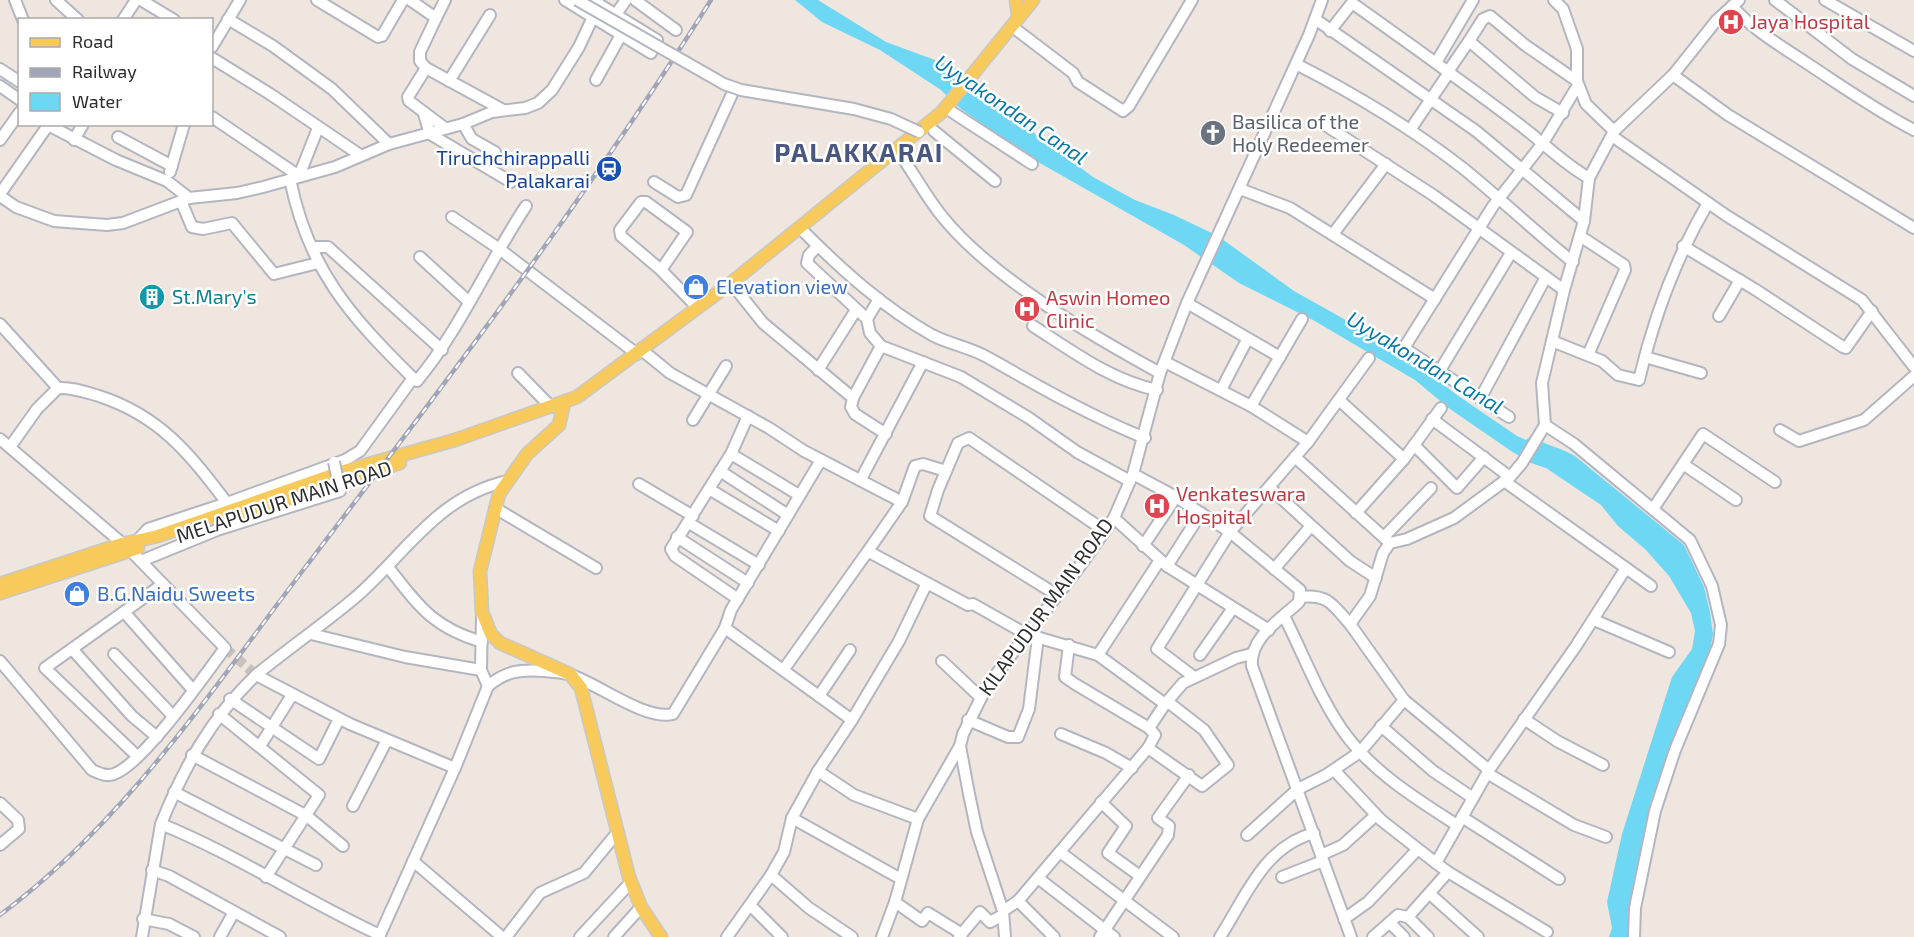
<svg xmlns="http://www.w3.org/2000/svg" width="1914" height="937" font-family="'Exo 2',sans-serif">
	<rect width="100%" height="100%" fill="#efe7df"/>
	<path fill="#6ed8f4" d="M795,0H818L886,42L954,67L981,86L1002,109L1093,177L1135,200L1174,215L1218,236L1294,291L1394,347L1457,395L1517,436L1526,440L1531,436C1546,446 1560,447 1575,456L1684,545L1704,587L1710,612L1713,634L1710,652L1675,732L1651,801L1643,850L1633,889L1628,937H1609L1612,928L1607,902L1622,834L1672,677L1692,649L1695,631L1691,613L1669,576L1646,550L1618,526L1601,505L1546,468L1531,463L1511,451L1450,409L1415,380L1313,320L1239,283L1184,245L1031,158L961,109L941,90L880,50L822,22Z"/>
	<g fill="none" stroke-linecap="round" stroke-linejoin="round">
		<path stroke="#c8c2bb" stroke-width="10" stroke-dasharray="10 5" stroke-linecap="butt" d="M225,648L256,675"/>
		<g stroke="#b3b6c1" stroke-width="14">
			<g id="minor">
				<path d="M15,0L23,20"/>
				<path d="M56,0L78,20"/>
				<path d="M141,0L174,20"/>
				<path d="M317,0L378,37L382,36L403,0"/>
				<path d="M410,0L436,18L420,52V61L426,68L503,110"/>
				<path d="M565,0L651,53"/>
				<path d="M592,0L657,40"/>
				<path d="M635,0L676,30"/>
				<path d="M1554,0L1563,9L1577,49V81L1586,104L1614,131"/>
				<path d="M1775,0L1852,59L1914,96"/>
				<path d="M1825,0L1914,51"/>
				<path d="M1732,6C1753,30 1781,46 1808,64C1843,87 1877,111 1914,130"/>
				<path d="M616,14L626,0"/>
				<path d="M436,18L445,0"/>
				<path d="M228,19L273,46L332,89L389,144"/>
				<path d="M1315,19L1476,131L1584,221"/>
				<path d="M123,20L136,0"/>
				<path d="M1018,31L1073,73L1078,82L1123,111L1129,106L1192,0"/>
				<path d="M1330,31L1352,3C1407,42 1462,81 1516,122C1541,140 1562,163 1589,178"/>
				<path d="M1469,41L1483,19L1490,16L1525,45L1577,81"/>
				<path d="M212,47L240,0"/>
				<path d="M212,58L270,94L360,155"/>
				<path d="M1437,61L1473,0"/>
				<path d="M1296,64C1357,95 1410,127 1464,169C1501,199 1535,232 1573,262"/>
				<path d="M426,68L408,97L409,101L445,128"/>
				<path d="M0,69L20,82"/>
				<path d="M1449,70L1469,41L1535,97L1563,113"/>
				<path d="M1673,75L1728,115L1914,228"/>
				<path d="M596,80L621,35"/>
				<path d="M449,81L490,15"/>
				<path d="M0,86L20,100"/>
				<path d="M952,112L1032,164"/>
				<path d="M424,114L430,134L511,182"/>
				<path d="M212,117L299,176L318,128"/>
				<path d="M1322,123L1433,195L1564,290"/>
				<path d="M463,124L472,139L495,152"/>
				<path d="M48,125L116,160L167,181L189,198"/>
				<path d="M1410,130L1450,71"/>
				<path d="M934,131L995,181"/>
				<path d="M1612,136L1727,216L1862,300L1914,367"/>
				<path d="M118,137L172,166"/>
				<path d="M0,140L20,112"/>
				<path d="M74,140L83,124"/>
				<path d="M900,154C914,174 926,196 941,215C991,278 1091,335 1160,373"/>
				<path d="M170,172L184,124"/>
				<path d="M654,182L678,197L686,195L732,94"/>
				<path d="M1240,189L1290,208L1435,299"/>
				<path d="M0,194L49,124"/>
				<path d="M0,196L16,207L54,221L107,225L123,223L189,198L237,193L263,187L335,167L389,144L463,124L492,112L525,108L538,103L552,90L579,47L599,4"/>
				<path d="M181,201L192,227L203,229L232,223L274,274L318,263"/>
				<path d="M452,217L498,248L637,354"/>
				<path d="M804,232C842,270 884,308 932,335C949,344 969,347 987,357C1038,386 1090,416 1145,438"/>
				<path d="M1333,234L1386,164"/>
				<path d="M1580,236L1624,265L1625,270L1588,355"/>
				<path d="M818,246L809,255L807,263L867,319L870,333L881,346"/>
				<path d="M1683,246L1756,290L1843,347L1846,348L1872,311"/>
				<path d="M312,247H328L442,350"/>
				<path d="M420,257L468,301"/>
				<path d="M661,270L687,232L646,202H641L620,230L621,236L661,270L697,307"/>
				<path d="M731,283L763,323L853,398L851,407L855,414L886,434"/>
				<path d="M1187,303L1280,357"/>
				<path d="M1719,316L1740,280"/>
				<path d="M867,319L879,299"/>
				<path d="M0,324L58,388"/>
				<path d="M1033,326C1072,351 1110,380 1157,390"/>
				<path d="M1552,341L1602,361L1618,375L1639,380C1654,317 1675,259 1708,203"/>
				<path d="M643,351L670,373L769,428L804,451L902,502L868,551L871,553L968,605L973,604L1026,634L1098,655L1165,704L1183,683L1236,658L1251,654"/>
				<path d="M1645,357L1701,373"/>
				<path d="M1165,362L1251,406L1308,442L1295,457L1390,543"/>
				<path d="M818,370L856,310"/>
				<path d="M1439,372L1511,253"/>
				<path d="M518,373L551,407"/>
				<path d="M413,378L417,381C461,328 488,263 526,206"/>
				<path d="M1221,390L1247,340"/>
				<path d="M853,398L881,346L961,377L1029,418L1077,452L1130,481"/>
				<path d="M1480,399L1546,277"/>
				<path d="M1339,400L1404,459"/>
				<path d="M1251,406L1302,319"/>
				<path d="M1509,417L1404,348L1493,206L1543,143L1578,85"/>
				<path d="M1432,419L1510,477"/>
				<path d="M693,420L726,366"/>
				<path d="M1545,425L1574,444L1690,540L1712,586L1721,625L1719,644L1675,750L1655,811L1635,908L1634,937"/>
				<path d="M1780,430L1799,441L1864,420L1914,376"/>
				<path d="M0,439L130,550L225,648C204,676 143,764 114,774C106,777 99,773 92,770L0,661"/>
				<path d="M1308,442L1369,358"/>
				<path d="M1414,445L1457,488L1484,457"/>
				<path d="M10,447L37,409L58,388C72,387 85,392 99,396C160,416 189,453 227,503L148,529L137,541"/>
				<path d="M731,454L799,495"/>
				<path d="M1683,464L1736,500"/>
				<path d="M720,471L788,515"/>
				<path d="M1133,474L1176,497L1230,532L1300,590L1299,602C1281,619 1249,638 1252,666L1351,937"/>
				<path d="M861,479L923,362"/>
				<path d="M1504,481L1626,568"/>
				<path d="M639,484L693,516"/>
				<path d="M1270,488L1350,561L1376,578"/>
				<path d="M709,489L779,531"/>
				<path d="M902,502L915,466L923,464L946,471"/>
				<path d="M227,503L345,460L360,451L413,378C350,316 308,269 290,179"/>
				<path d="M495,508L596,568"/>
				<path d="M1653,509L1703,434L1775,482"/>
				<path d="M1356,513L1404,459L1441,408"/>
				<path d="M1114,518L1167,566L1269,630"/>
				<path d="M689,523L759,565"/>
				<path d="M677,537L748,583"/>
				<path d="M1384,537L1431,488"/>
				<path d="M1143,546L1176,497"/>
				<path d="M141,561L217,530L340,491"/>
				<path d="M1167,566L1201,513"/>
				<path d="M388,567C419,606 432,627 482,642"/>
				<path d="M1274,569L1311,526"/>
				<path d="M1057,595L930,516L938,490L958,443L969,438L1105,531"/>
				<path d="M1300,597C1328,594 1332,604 1350,624"/>
				<path d="M738,599L675,556L671,549L731,454L748,416"/>
				<path d="M125,613L193,690"/>
				<path d="M1284,616C1304,655 1320,700 1346,735C1374,773 1418,800 1457,825"/>
				<path d="M1594,620L1669,652"/>
				<path d="M725,628L852,720L899,641L926,585"/>
				<path d="M311,634L405,657L481,670"/>
				<path d="M1069,645L1065,677L1075,684L1149,728L1165,704"/>
				<path d="M73,650L132,716L157,737"/>
				<path d="M114,654L173,716"/>
				<path d="M1098,655L1160,560"/>
				<path d="M1200,655L1233,608"/>
				<path d="M942,661L979,696"/>
				<path d="M784,669L868,551"/>
				<path d="M256,675C211,718 184,767 161,824C237,855 306,901 380,935"/>
				<path d="M1194,677L1157,649L1230,532L1295,457"/>
				<path d="M488,686C506,671 521,669 544,671C552,672 563,672 571,675C598,684 646,721 673,714L725,628L731,610L821,460"/>
				<path d="M819,696L850,650"/>
				<path d="M230,699L319,759L339,719"/>
				<path d="M219,714L319,795L266,877"/>
				<path d="M1524,719L1557,741L1603,765"/>
				<path d="M852,720L818,771L854,795L918,819"/>
				<path d="M968,720L1008,737H1018L1029,709L1038,637"/>
				<path d="M1381,726L1433,771L1473,798"/>
				<path d="M1061,734L1106,753L1132,768"/>
				<path d="M260,746L292,695"/>
				<path d="M1148,748L1202,786L1228,765L1204,730L1168,702"/>
				<path d="M192,755L307,816L343,846"/>
				<path d="M137,756L45,668L163,584"/>
				<path d="M455,768L350,724L256,675C289,648 324,624 357,596C407,552 437,497 507,481"/>
				<path d="M1334,770L1381,820L1436,863"/>
				<path d="M1489,770L1576,646L1626,568L1651,586"/>
				<path d="M1487,773L1574,825L1606,837"/>
				<path d="M174,792L316,865"/>
				<path d="M1101,802L1126,826L1108,853L1140,876"/>
				<path d="M0,803L18,820L19,829L0,845"/>
				<path d="M353,806L387,740"/>
				<path d="M1462,817L1559,879"/>
				<path d="M792,818L901,879"/>
				<path d="M1247,835L1298,789L1326,775L1360,752L1404,700"/>
				<path d="M1060,852L1173,937"/>
				<path d="M1321,855L1343,845L1376,815"/>
				<path d="M413,861L502,937"/>
				<path d="M152,870L169,876L280,937"/>
				<path d="M1448,872L1547,932"/>
				<path d="M771,875L784,852L792,818L818,771"/>
				<path d="M1282,877L1323,861"/>
				<path d="M1038,878L1114,937"/>
				<path d="M1430,894L1478,937"/>
				<path d="M1018,901L1054,937"/>
				<path d="M895,902L922,921L928,913L962,934"/>
				<path d="M751,906L782,937"/>
				<path d="M1003,911L1018,901L1148,748L1155,735L1149,728"/>
				<path d="M1408,917L1428,937"/>
				<path d="M143,919L169,924L194,937"/>
				<path d="M1344,919L1368,902L1417,850"/>
				<path d="M1390,923L1404,937"/>
				<path d="M142,937L161,824"/>
				<path d="M220,937L234,912"/>
				<path d="M379,937L455,768L488,686L481,670L482,615"/>
				<path d="M506,937L540,893L584,873L617,833"/>
				<path d="M580,937L631,882"/>
				<path d="M614,937L641,907"/>
				<path d="M727,937L771,875L809,908L852,937"/>
				<path d="M882,937L895,902L918,819L960,746"/>
				<path d="M959,937L980,912L990,922L1003,915"/>
				<path d="M1005,937L1003,911L977,832L969,794L960,746L963,734L987,686L1080,566L1114,518L1133,474L1160,373L1187,303L1309,35L1322,0"/>
				<path d="M1100,937L1168,835L1169,826L1158,818L1189,775"/>
				<path d="M1220,937C1246,897 1263,847 1314,833"/>
				<path d="M1373,937L1398,915L1408,917L1448,872L1436,863L1489,770L1404,700L1350,624L1370,596L1383,553L1390,543L1407,539L1454,518L1510,477L1522,463L1545,425L1542,383L1564,290L1584,221L1589,178L1614,131L1673,75L1716,21L1739,0"/>
			</g>
		</g>
		<g stroke="#c8c8c8" stroke-width="15">
			<g id="major">
				<path d="M1016,0L1018,16"/>
				<path d="M564,403L559,425L527,454L499,494L480,571L482,612L491,634L500,643L570,674L581,688L629,877L641,907L661,937"/>
				<path d="M246,514L400,463"/>
				<path d="M0,584L122,544L158,536L344,471L455,440L577,397L731,283L942,112L1033,0"/>
				<path d="M0,593L138,548"/>
			</g>
		</g>
		<use href="#minor" stroke="#fff" stroke-width="10"/>
		<use href="#major" stroke="#f7ca5b" stroke-width="12"/>
		<g stroke="#a1a5b8" stroke-width="4.5">
			<path id="rail" d="M0,915C126,821 213,688 307,565C447,381 588,196 711,0"/>
		</g>
		<use href="#rail" stroke="#fff" stroke-width="2" stroke-dasharray="7" stroke-linecap="butt"/>
		<g stroke="#b3b6c1" stroke-width="14" stroke-linecap="butt">
			<g id="minor-bridge">
				<path d="M577,0L724,84L741,90L854,109L891,119L919,132"/>
				<path d="M334,462L340,491"/>
			</g>
		</g>
		<use href="#minor-bridge" stroke="#fff" stroke-width="10"/>
	</g>
	<defs>
		<g id="hospital-disc" transform="scale(1.35)"><circle r="9.5" fill="#e0444e" stroke="#fff"/><path d="M-5-5h3v3.5h4V-5h3V5h-3V1.5h-4V5h-3Z" fill="#fff"/></g>
		<g id="church-disc" transform="scale(1.35)"><circle r="9.5" fill="#6b7280" stroke="#fff"/><path d="M-1.2-6h2.4v3.5h3.3v2.4h-3.3V6h-2.4V-.1h-3.3v-2.4h3.3Z" fill="#fff"/></g>
		<g id="station-disc" transform="scale(1.35)"><circle r="9.5" fill="#1a4fb4" stroke="#fff"/><path d="M-3-6H3Q5-6 5-4V2Q5 4 3 4L4.5 6H3L1.5 4h-3L-3 6H-4.5L-3 4Q-5 4-5 2V-4Q-5-6-3-6ZM-3.5-4v3h7v-3ZM-3.5 1v1.5H-2V1ZM2 1v1.5H3.5V1Z" fill="#fff"/></g>
		<g id="shop-disc" transform="scale(1.35)"><circle r="9.5" fill="#3f7fe0" stroke="#fff"/><path d="M-5-2.5h2.3a2.7 3.5 0 0 1 5.4 0H5L5.5 6h-11ZM-1.5-2.5h3a1.5 2.3 0 0 0-3 0Z" fill="#fff"/></g>
		<g id="building-disc" transform="scale(1.35)"><circle r="9.5" fill="#0f9aa8" stroke="#fff"/><path d="M-4-6H4V6H1V3H-1V6H-4ZM-2.5-4.3h1.7v1.8h-1.7ZM.8-4.3h1.7v1.8H.8ZM-2.5-1h1.7V.8h-1.7ZM.8-1h1.7V.8H.8Z" fill="#fff"/></g>
	</defs>
	<g fill-rule="evenodd">
		<use href="#hospital-disc" x="1731" y="22"/>
		<use href="#church-disc" x="1213" y="133"/>
		<use href="#station-disc" x="609" y="169"/>
		<use href="#shop-disc" x="696" y="287"/>
		<use href="#building-disc" x="152" y="297"/>
		<use href="#hospital-disc" x="1027" y="309"/>
		<use href="#hospital-disc" x="1157" y="506"/>
		<use href="#shop-disc" x="77" y="594"/>
	</g>
	<g text-anchor="middle" stroke-width="5" stroke-linejoin="round" paint-order="stroke">
		<g font-size="20" fill="#be3a42" stroke="#fff" text-anchor="start">
			<text x="1750" y="29">Jaya Hospital</text>
			<text x="1046" y="305">Aswin Homeo<tspan x="1046" dy="23">Clinic</tspan></text>
			<text x="1176" y="501">Venkateswara<tspan x="1176" dy="23">Hospital</tspan></text>
		</g>
		<g font-size="20" fill="#5b616d" stroke="#fff" text-anchor="start">
			<text x="1232" y="129">Basilica of the<tspan x="1232" dy="23">Holy Redeemer</tspan></text>
		</g>
		<g font-size="20" fill="#164399" stroke="#fff" text-anchor="end">
			<text x="590" y="165">Tiruchchirappalli<tspan x="590" dy="23">Palakarai</tspan></text>
		</g>
		<g font-size="20" fill="#366cbe" stroke="#fff" text-anchor="start">
			<text x="716" y="294">Elevation view</text>
			<text x="97" y="601">B.G.Naidu Sweets</text>
		</g>
		<g font-size="20" fill="#0d838f" stroke="#fff" text-anchor="start">
			<text x="172" y="304">St.Mary's</text>
		</g>
		<g font-size="20" fill="#2d2d2d" stroke="#fff">
			<text transform="translate(284 502) rotate(-18)" y="7">MELAPUDUR MAIN ROAD</text>
			<text transform="translate(1046 607) rotate(-54)" y="7">KILAPUDUR MAIN ROAD</text>
		</g>
		<g font-size="21" font-style="italic" fill="#0778a6" stroke="#fff">
			<text transform="translate(1011 110) rotate(34)" y="7">Uyyakondan Canal</text>
			<text transform="translate(1425 363) rotate(31)" y="7">Uyyakondan Canal</text>
		</g>
		<g font-size="26" font-weight="bold" letter-spacing="1.5" fill="#4a5780" stroke="#fff">
			<text x="859" y="162">PALAKKARAI</text>
		</g>
	</g>
	<rect x="18" y="18" width="195" height="108" fill="#ffffff" stroke="#ababab" stroke-width="1.5"/>
	<rect x="30" y="38" width="30" height="9" fill="#f7ca5b" stroke="#ababab" stroke-width="1.5"/>
	<text x="72" y="48" font-size="18" fill="#2d2d2d">Road</text>
	<rect x="30" y="68" width="30" height="9" fill="#a1a5b8" stroke="#ababab" stroke-width="1.5"/>
	<text x="72" y="78" font-size="18" fill="#2d2d2d">Railway</text>
	<rect x="30" y="93" width="30" height="18" fill="#6ed8f4" stroke="#ababab" stroke-width="1.5"/>
	<text x="72" y="108" font-size="18" fill="#2d2d2d">Water</text>
</svg>
